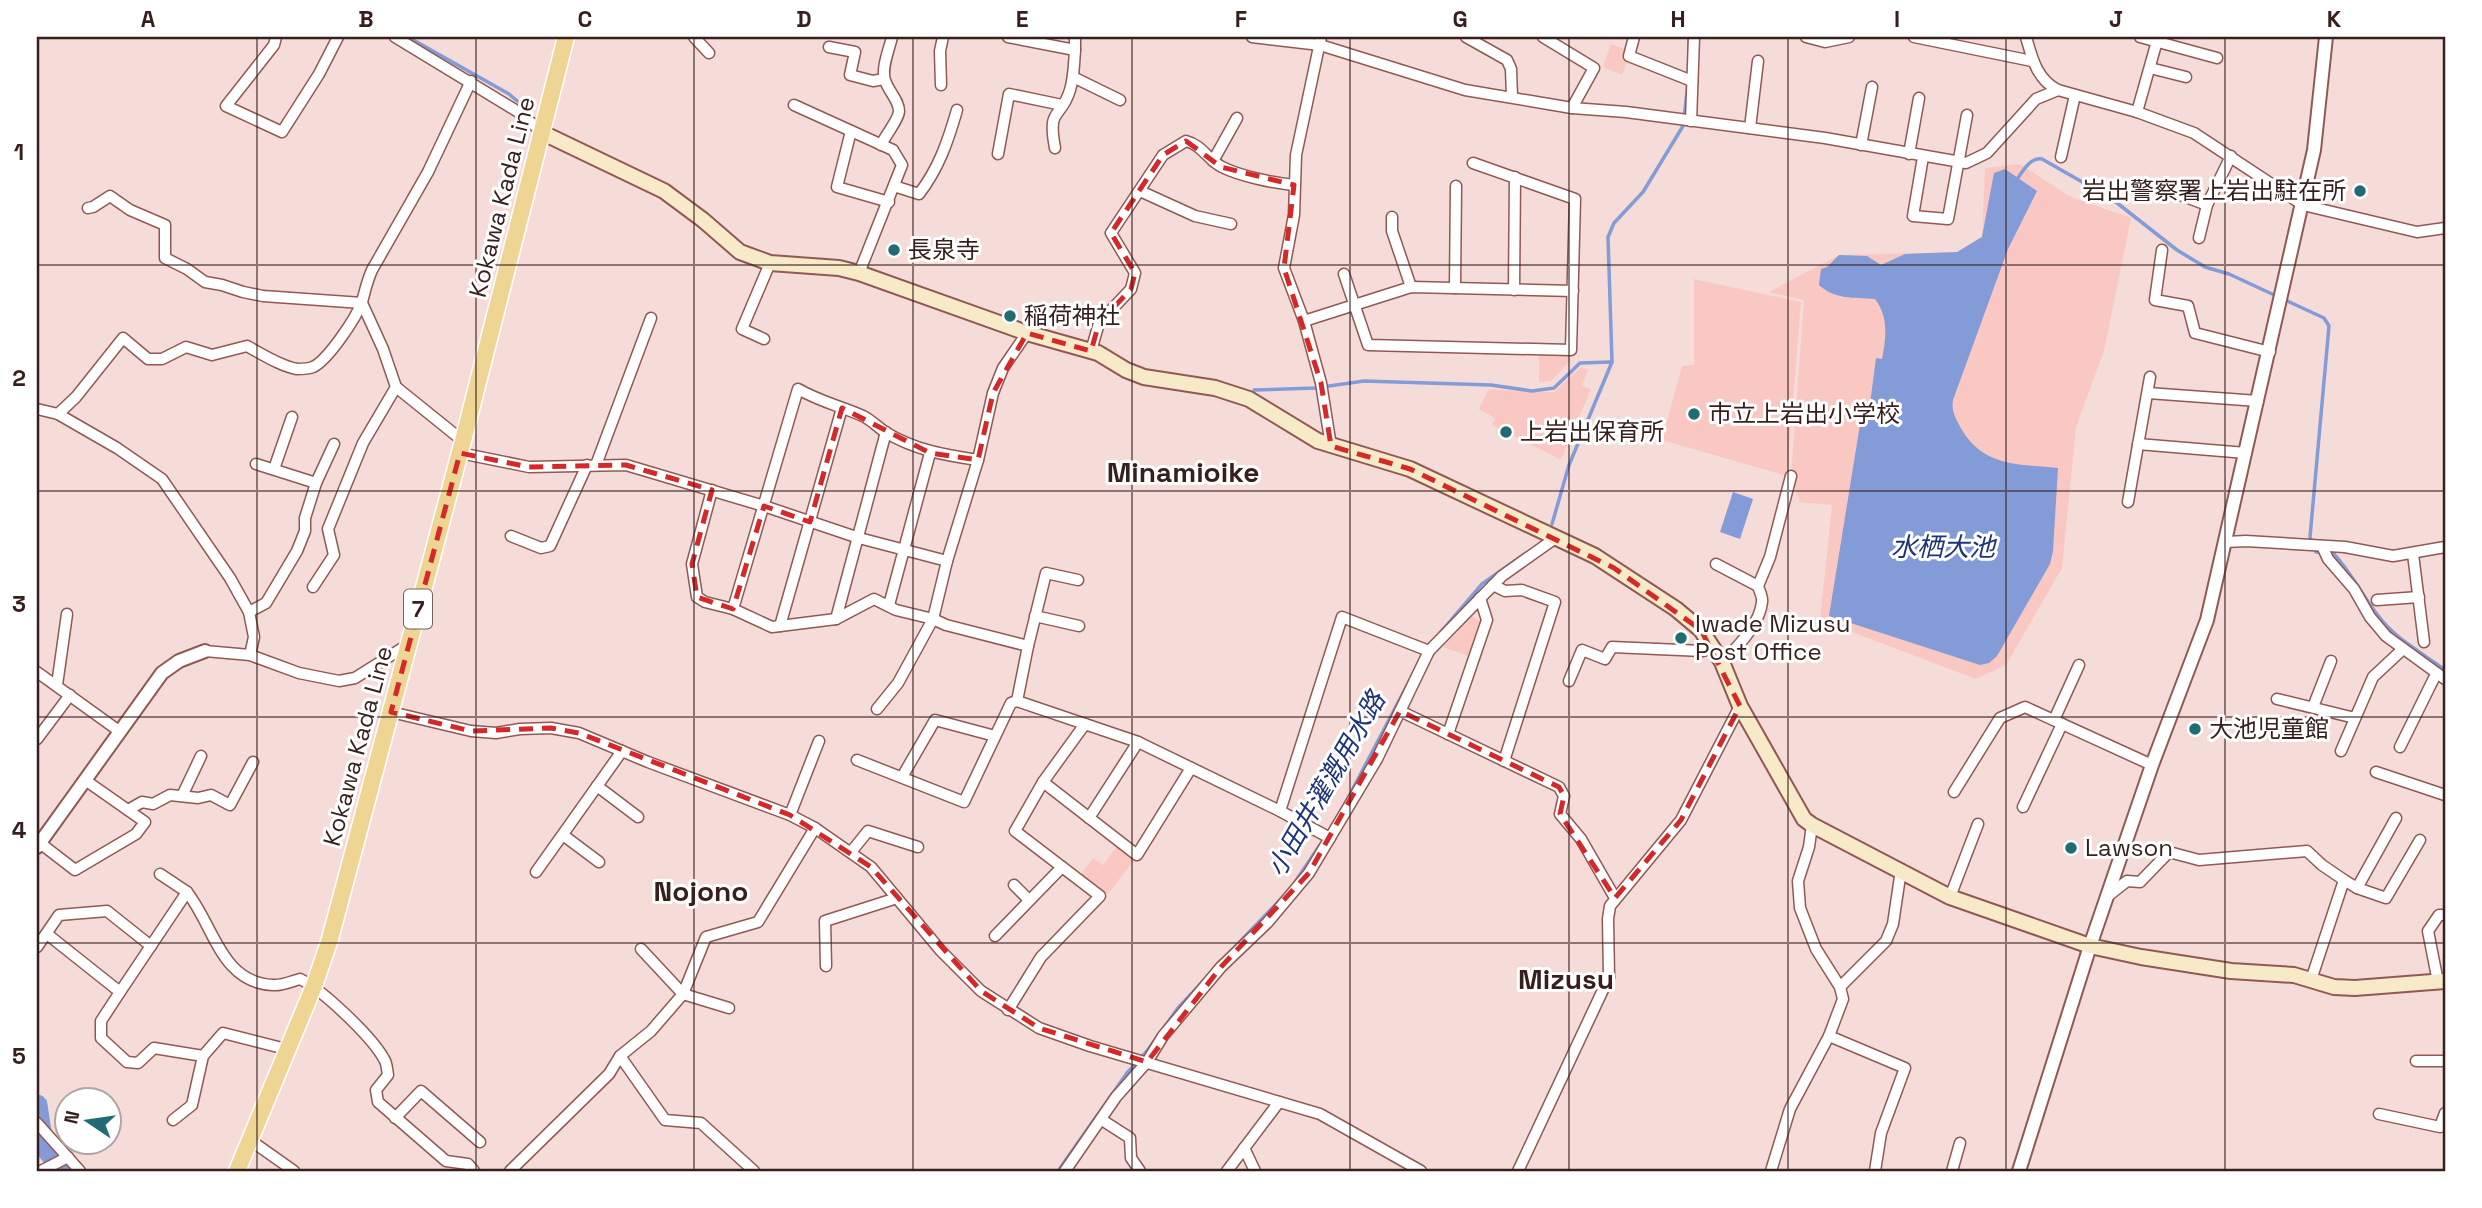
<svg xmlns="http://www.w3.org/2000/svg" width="2482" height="1208" font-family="'Space Grotesk','Noto Sans JP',sans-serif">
	<rect width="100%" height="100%" fill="#f6dcd9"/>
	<g fill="#f9c8c2">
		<path d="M1611,44L1625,49L1622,57L1628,60L1622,75L1603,67Z"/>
		<path d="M2020,164L2069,196L2131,218L2104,351L2076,427L2062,568L2006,665L1976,679L1820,620L1832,505L1800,502L1791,476L1804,300L1769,292L1839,255L1957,252L1982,236L1985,168Z"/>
		<path d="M1694,279L1801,302L1787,476L1662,440L1682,366L1694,365Z"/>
		<path d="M1539,354H1570V361L1551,381L1539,382Z"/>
		<path d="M1581,367L1588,370L1582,386L1591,389L1561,460L1492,425L1495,418L1479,409L1489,389L1526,392H1554Z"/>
		<path d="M1472,616L1480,621L1468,656L1443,647Z"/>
		<path d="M1117,846L1134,860L1108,894L1081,874L1093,858L1103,865Z"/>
	</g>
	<g fill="#839bd7">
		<path d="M2005,169L2037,191L2008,249L1953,400C1951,412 1956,419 1962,430C1984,467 2019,464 2058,468L2053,551L2050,564L1997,656L1989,663L1980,665L1829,616L1863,406L1870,404L1876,358L1882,359C1886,338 1889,317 1875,299C1854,297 1835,300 1819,285L1821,269L1827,267L1839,255L1867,256L1881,265L1905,254L1957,252L1982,237L1994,173Z"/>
		<path d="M1733,492L1753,499L1740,539L1720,532Z"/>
	</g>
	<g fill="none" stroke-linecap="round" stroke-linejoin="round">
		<g stroke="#839bd7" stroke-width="3.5">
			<path d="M408,37L509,94L529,111"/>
			<path d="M1689,37V49"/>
			<path d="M2018,178C2024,169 2031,157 2042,159L2112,199L2177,250L2205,267L2229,274L2324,318L2329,326L2310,537L2316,552L2333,553C2353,574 2366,603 2384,623C2401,642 2425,655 2445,670"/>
			<path d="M1254,390L1315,388L1364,381L1491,385L1532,391L1554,388L1580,363L1612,362"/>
			<path d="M1552,524L1569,465L1612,362L1608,237L1614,223L1643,192L1683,126L1688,84"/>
			<path d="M1441,632L1482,584L1526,553"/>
			<path d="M1346,802L1425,651"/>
			<path d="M1295,882L1320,845"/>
			<path d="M1231,951L1281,899"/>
			<path d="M1058,1171L1127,1073L1147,1051L1178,1008L1209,975"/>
		</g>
		<path stroke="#839bd7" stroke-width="21" d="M37,1105L43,1145L64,1171"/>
		<g stroke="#905953" stroke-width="13">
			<g id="minor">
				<path d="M276,37L274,45L226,106L282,132L319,74L338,37"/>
				<path d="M395,37L520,113L543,133"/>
				<path d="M694,37L709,53"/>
				<path d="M1008,37L1075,50V37"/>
				<path d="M1252,37L1320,45L1465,90L1572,108L1626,112L1825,138L1966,163L1987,153L2036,99L2058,90"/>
				<path d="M1321,37L1296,155L1294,215L1284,268L1304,321L1321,383L1331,446"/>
				<path d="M1466,37L1507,60L1511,69L1512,97"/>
				<path d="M1543,37L1594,68L1572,108"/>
				<path d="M1634,37L1629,56L1692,81"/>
				<path d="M1806,37L1825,42L1849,37"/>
				<path d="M1914,37L2032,61"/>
				<path d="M2026,37C2032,58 2037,80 2058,90L2137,112L2194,133L2303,205L2417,232L2445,228"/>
				<path d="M2140,37L2217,58"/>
				<path d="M829,47L855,52L850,75L873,81L884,79"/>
				<path d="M2150,68L2186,77"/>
				<path d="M1073,77L1120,100"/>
				<path d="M941,85L940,51L943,37"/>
				<path d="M794,105L893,150L902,165L859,273"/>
				<path d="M2137,112L2157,41"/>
				<path d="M1691,121L1694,37"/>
				<path d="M1750,128L1758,61"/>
				<path d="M851,131L837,187L889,202"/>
				<path d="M881,145C885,136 899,119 899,111C899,100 888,91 885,80C881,68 889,50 892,37"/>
				<path d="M1861,145L1872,87"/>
				<path d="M1055,148C1047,106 1061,120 1070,90C1074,77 1074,63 1075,50"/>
				<path d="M998,154L1009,94L1062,105"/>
				<path d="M1909,154L1919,98"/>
				<path d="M1923,157L1913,216L1948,219L1967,115"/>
				<path d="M2061,157L2075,95"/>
				<path d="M1213,161L1237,118"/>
				<path d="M894,186L919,194C939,168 948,141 957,110"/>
				<path d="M2162,188L2207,205"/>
				<path d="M1140,191L1195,216L1231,224"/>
				<path d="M88,208L93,207L110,196L130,210L165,225V258L187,269L205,282L222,285L243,292L263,296L362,303L383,349L396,387L463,441"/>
				<path d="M1392,217V231L1411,287"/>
				<path d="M2199,238L2207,205L2231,156"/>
				<path d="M2162,250L2155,300L2188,306L2195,333L2270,352"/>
				<path d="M1344,274L1368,345L1571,350L1575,199L1473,163"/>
				<path d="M1455,288L1456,186"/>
				<path d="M1514,290L1515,177"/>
				<path d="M1304,321L1411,287L1573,291"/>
				<path d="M1027,333L1003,368L993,393L978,460L947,561L933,619L946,625L1028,646L1017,701L1138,742L1280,811L1342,617L1429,651"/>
				<path d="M764,339L742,329L770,263"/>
				<path d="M1091,351L1099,323L1131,289L1135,273L1111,233L1163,155L1186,141C1202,145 1208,160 1222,167C1240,176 1273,183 1294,185"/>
				<path d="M2148,393L2258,401"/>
				<path d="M842,408L780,626L772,627L733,609L798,389C821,402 840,406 863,416C871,420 878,427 885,432C915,450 944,455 978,460"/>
				<path d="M37,409L58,414L76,397L123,338L148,359H162L186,347L212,355L247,346C262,354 280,366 297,369C302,369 308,369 313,367C328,360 356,318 362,302C365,291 367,281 372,270L428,172L471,81"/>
				<path d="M58,414L117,448L162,479L230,578L249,612L254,637L250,655"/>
				<path d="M2138,444L2246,453"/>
				<path d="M460,453L529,467L626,465L764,506L859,538L947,561"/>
				<path d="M256,464L316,483"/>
				<path d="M596,465L651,318"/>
				<path d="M274,469L292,417"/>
				<path d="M712,490L692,564L697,597L705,602L733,609"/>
				<path d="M2128,502L2150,377"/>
				<path d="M511,536L541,548L550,546L587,465"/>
				<path d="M2226,542L2246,541L2345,547L2393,556L2445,547"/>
				<path d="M2322,546L2328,559L2354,589L2370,617L2386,636L2445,679"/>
				<path d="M2413,554L2424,642"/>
				<path d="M1716,564L1758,586"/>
				<path d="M1493,585L1505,591L1522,590L1555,602L1504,761"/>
				<path d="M313,587L334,555L328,529L363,443L396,387"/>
				<path d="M2377,600L2419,597"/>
				<path d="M889,605L930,453"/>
				<path d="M249,612L266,603L297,551L305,531V518L316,483L334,444"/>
				<path d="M1035,616L1079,626"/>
				<path d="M836,619L886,432"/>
				<path d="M780,626L836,619L874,599L896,610L933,619L898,683L877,709"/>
				<path d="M1028,646L1046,573L1078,580"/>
				<path d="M205,651L250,655L299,673L339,681L355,678L409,644"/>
				<path d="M1722,662C1738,647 1760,624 1762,602C1763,597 1759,590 1758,586L1770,557L1791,476"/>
				<path d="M37,672L119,731"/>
				<path d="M1569,681L1582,650L1605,659L1612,647L1703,651L1712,646"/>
				<path d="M57,685L67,614"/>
				<path d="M2277,699L2355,718"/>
				<path d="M2313,707L2331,661"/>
				<path d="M1400,711L1559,787L1564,796L1560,814L1581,839L1615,898"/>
				<path d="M391,712L471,731L496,733L520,729L551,728L579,733L648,762L790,815L815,828L871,867L941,951L981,991L1039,1028L1090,1046L1320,1114L1421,1171"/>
				<path d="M2054,720L2079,665"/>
				<path d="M1085,724L1043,782L1137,855L1191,768"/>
				<path d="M1448,734L1487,620L1480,598"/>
				<path d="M37,739L70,695"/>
				<path d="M2400,747L2436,674"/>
				<path d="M2341,751L2373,677L2403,649"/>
				<path d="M857,760L964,802L1011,703L1017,701"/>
				<path d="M2376,772L2445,795"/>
				<path d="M902,777L935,720L995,736"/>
				<path d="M597,786L638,817"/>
				<path d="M1954,792L2000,718L2025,707L2152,765"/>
				<path d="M182,796L201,756"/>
				<path d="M2023,807L2062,724"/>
				<path d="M128,810L142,802L153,804L170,795L198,798L211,795L230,805L253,762"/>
				<path d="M1280,811L1330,838"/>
				<path d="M790,815L819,741"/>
				<path d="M1089,818L1138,742"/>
				<path d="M1303,822L1327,775"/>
				<path d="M563,835L599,862"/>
				<path d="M40,843L75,870L136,834L145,822L85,780"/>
				<path d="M851,852L868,831L918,847"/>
				<path d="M536,872L622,751"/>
				<path d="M160,874L187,892"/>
				<path d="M2344,880L2357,888L2386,898L2420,840"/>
				<path d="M1014,885L1029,900"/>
				<path d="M2357,888L2396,818"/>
				<path d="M2108,896L2127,881L2140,882L2169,852L2199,860L2307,851L2322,865L2344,880L2311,980"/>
				<path d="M1950,897L1978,824"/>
				<path d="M47,934L120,992L101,1021V1038L127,1062L138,1063L154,1048L203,1056"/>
				<path d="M995,936L1062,867"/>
				<path d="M37,947L59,915L107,911L151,946"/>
				<path d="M641,949L683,994L729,1008"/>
				<path d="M826,966L825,921L897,898"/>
				<path d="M2438,982L2428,931L2439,915H2445"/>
				<path d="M1840,987L1886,941L1893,924L1901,870"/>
				<path d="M120,992L187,892C214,926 221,983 273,985C282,986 292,981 300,979C323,990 372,1037 384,1059C387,1063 387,1070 388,1075L376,1090L378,1102L446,1161L468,1164L474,1171"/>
				<path d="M1008,1010L1041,957L1100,896L1015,831L1043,782"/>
				<path d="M1829,1036L1905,1068L1881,1133L1875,1171"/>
				<path d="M620,1056L665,1120L701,1123L754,1171"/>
				<path d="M2416,1061H2445"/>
				<path d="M2379,1114L2440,1127L2445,1113"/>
				<path d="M395,1118L421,1091L480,1142"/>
				<path d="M173,1120L192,1105L203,1056L223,1033L286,1049"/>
				<path d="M1102,1120L1130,1138L1131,1158L1140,1171"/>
				<path d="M37,1123L80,1171"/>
				<path d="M250,1140L294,1171"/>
				<path d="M1244,1148L1255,1171"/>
				<path d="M41,1171L68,1157"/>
				<path d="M510,1171L609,1074L620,1056L651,1031L683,994L706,937L758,922L815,828"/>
				<path d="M1065,1171L1116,1097L1147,1062L1163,1036L1221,967L1267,923L1309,873L1377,759L1429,651L1502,576L1557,537"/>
				<path d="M1227,1171L1279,1102"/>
				<path d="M1518,1171L1609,977L1608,919L1610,906L1681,820L1740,706"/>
				<path d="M1771,1171L1790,1109L1829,1036L1843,999L1840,987L1816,949L1800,908L1798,881L1809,847L1812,825"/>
				<path d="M1952,1171L1960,1143"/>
			</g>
		</g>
		<g stroke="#905953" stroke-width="16">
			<g id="tertiary">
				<path d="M37,847L162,673L179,661L205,651"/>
				<path d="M2019,1171L2090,946L2152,765L2207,620L2314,150L2326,37"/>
			</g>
		</g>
		<g stroke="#905953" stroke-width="18">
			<path id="secondary" d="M543,133L664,191L703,220L740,252L770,263L839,268L859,273L1027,333L1098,353L1126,370L1144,377L1215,388L1249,399L1318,441L1410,469L1595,556L1676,609L1701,630L1722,662L1740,706L1804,819L1812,825L1950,897L2090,946L2141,957L2231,971L2294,975L2334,987L2355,988L2445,981"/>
		</g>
		<g stroke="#fff" stroke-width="19">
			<path id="primary" d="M237,1171L314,986L330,939L463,441L566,37"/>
		</g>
		<use href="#minor" stroke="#fff" stroke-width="10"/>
		<use href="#tertiary" stroke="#fff" stroke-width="12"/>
		<use href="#secondary" stroke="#f7eac9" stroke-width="14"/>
		<use href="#primary" stroke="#efd594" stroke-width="16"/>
	</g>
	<path fill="none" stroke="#d62828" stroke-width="5" stroke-dasharray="14 9" stroke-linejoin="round" d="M1186,141L1221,167L1294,185L1284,268L1321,383L1331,446L1410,469L1614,568L1701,630L1740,706L1681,820L1615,898L1560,814L1564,796L1559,787L1400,711L1309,873L1221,967L1147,1062L1039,1028L981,991L871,867L790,815L579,733L551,728L471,731L391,712L460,453L529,467L626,465L712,490L692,564L697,597L733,609L764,506L810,522L842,408L930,453L978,460L993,393L1027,333L1091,351L1099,323L1131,289L1135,273L1111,233L1163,155Z"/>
	<path fill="none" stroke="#361f1c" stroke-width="2" stroke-opacity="0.55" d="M257,37V1171M476,37V1171M694,37V1171M913,37V1171M1132,37V1171M1350,37V1171M1569,37V1171M1788,37V1171M2006,37V1171M2225,37V1171M37,265H2445M37,491H2445M37,717H2445M37,943H2445"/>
	<g fill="#206b74" stroke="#fff" stroke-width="2.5">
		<circle cx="2360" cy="191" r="7"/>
		<circle cx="894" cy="250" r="7"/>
		<circle cx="1010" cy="316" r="7"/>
		<circle cx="1694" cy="414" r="7"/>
		<circle cx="1506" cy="432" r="7"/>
		<circle cx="1681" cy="638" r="7"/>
		<circle cx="2195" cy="729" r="7"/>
		<circle cx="2071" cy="848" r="7"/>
	</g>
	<g text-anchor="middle" stroke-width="6" stroke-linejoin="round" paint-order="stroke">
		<rect fill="#fff" stroke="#726260" stroke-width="2" x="404" y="589.5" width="28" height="39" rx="5"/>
		<g font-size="23" font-weight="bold" fill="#361f1c">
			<text x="418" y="617">7</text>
		</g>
		<g font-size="24" fill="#361f1c" stroke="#fff" text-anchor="start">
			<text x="2346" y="199" text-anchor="end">岩出警察署上岩出駐在所</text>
			<text x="908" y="258">長泉寺</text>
			<text x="1024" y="324">稲荷神社</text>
			<text x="1708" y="422">市立上岩出小学校</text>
			<text x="1520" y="440">上岩出保育所</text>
			<text x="1695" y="632">Iwade Mizusu<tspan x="1695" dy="28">Post Office</tspan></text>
			<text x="2209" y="737">大池児童館</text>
			<text x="2085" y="856">Lawson</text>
		</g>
		<g font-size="24" fill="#361f1c" stroke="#fff">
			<text transform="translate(502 197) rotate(-76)" y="8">Kokawa Kada Line</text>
			<text transform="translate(358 746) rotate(-75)" y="8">Kokawa Kada Line</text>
		</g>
		<g font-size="26" font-style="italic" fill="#1e347a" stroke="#fff">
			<text x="1943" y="556">水栖大池</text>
			<text transform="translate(1326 784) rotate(-60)" y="9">小田井灌漑用水路</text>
		</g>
		<g font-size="28" font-weight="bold" fill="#361f1c" stroke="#fff">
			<text x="1183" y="482">Minamioike</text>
			<text x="701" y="901">Nojono</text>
			<text x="1566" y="989">Mizusu</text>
		</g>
	</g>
	<rect width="2482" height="1208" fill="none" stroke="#ffffff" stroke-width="77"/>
	<g transform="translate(88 1121) rotate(283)"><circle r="33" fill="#ffffff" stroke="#afa5a4" stroke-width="2"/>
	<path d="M0-5L12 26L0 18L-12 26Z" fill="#206b74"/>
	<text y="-10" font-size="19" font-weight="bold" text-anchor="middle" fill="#361f1c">N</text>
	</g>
	<rect x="38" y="38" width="2406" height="1132" fill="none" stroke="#361f1c" stroke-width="2.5"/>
	<g font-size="23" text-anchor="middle" font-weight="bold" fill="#361f1c">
		<text x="148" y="27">A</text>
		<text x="366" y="27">B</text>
		<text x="585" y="27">C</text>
		<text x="804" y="27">D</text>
		<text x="1022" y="27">E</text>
		<text x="1241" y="27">F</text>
		<text x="1460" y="27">G</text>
		<text x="1678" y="27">H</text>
		<text x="1897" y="27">I</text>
		<text x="2116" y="27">J</text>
		<text x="2334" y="27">K</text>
		<text x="19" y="160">1</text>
		<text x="19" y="386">2</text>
		<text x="19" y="612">3</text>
		<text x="19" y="838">4</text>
		<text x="19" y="1064">5</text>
	</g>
</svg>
